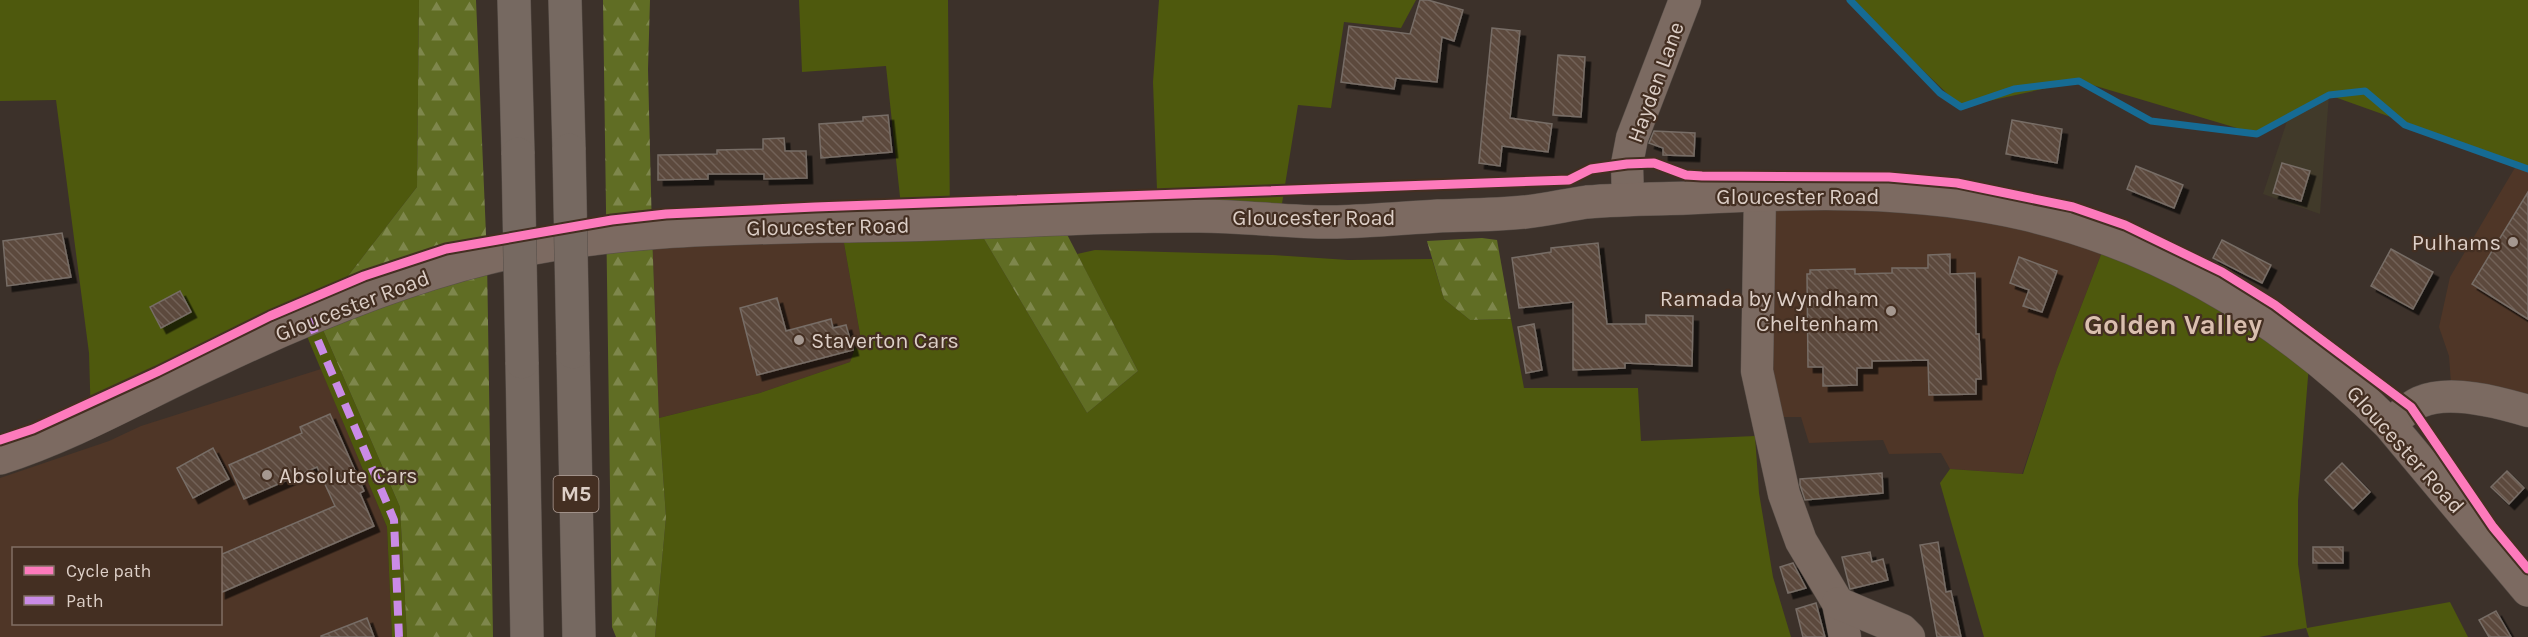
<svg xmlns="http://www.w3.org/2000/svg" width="2528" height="637" font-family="Karla,sans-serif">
	<defs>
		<pattern id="forest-firs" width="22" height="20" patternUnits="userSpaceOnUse" patternTransform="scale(1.5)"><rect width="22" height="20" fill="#606d24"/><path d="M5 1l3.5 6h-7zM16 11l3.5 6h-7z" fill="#7e874c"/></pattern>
		<pattern id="building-back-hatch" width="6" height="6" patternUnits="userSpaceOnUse" patternTransform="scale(1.5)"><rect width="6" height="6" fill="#5b493d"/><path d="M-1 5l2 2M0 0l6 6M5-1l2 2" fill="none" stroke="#726258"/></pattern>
		<filter id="shadow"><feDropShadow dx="5.5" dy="5.5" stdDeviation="0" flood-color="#0009"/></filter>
	</defs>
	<rect width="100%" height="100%" fill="#3c312a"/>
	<g fill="#4f3627" fill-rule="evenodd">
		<path d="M2516,166L2528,169V411L2452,397L2449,356L2439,327L2450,277Z"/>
		<path d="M1760,194L1888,195L2107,239L2057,369L2022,474L1950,469L1941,453L1889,454L1883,440L1809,443L1801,417H1768Z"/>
		<path d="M841,226L860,334L850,362L760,393L659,418L652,232Z"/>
		<path d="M321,369L387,527L392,637H0V478L109,441L141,426ZM14,548H220V624H14Z"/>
	</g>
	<path fill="#413a2a" d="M2329,95L2320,214L2263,194L2288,118Z"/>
	<g fill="#4e590d">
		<path d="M0,0H419L417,187L317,316L400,507L407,637H392L387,527L301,322L91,421L89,353L56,100L0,101Z"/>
		<path d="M799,0H948L950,223L974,222L1087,413L1138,371L1077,254L1095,250L1273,255L1348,260L1432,259L1444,299L1470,320L1511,319L1524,388H1638L1641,441L1755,436L1759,493L1773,577L1791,637H655L666,517L659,418L760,393L850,362L860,334L841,226L903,225L886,66L802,72Z"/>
		<path d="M1159,0H1416L1401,28L1344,22L1331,108L1298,105L1279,222L1158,217L1153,82Z"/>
		<path d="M1850,0H2528V166L2329,95L2257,134L2079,81L1961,107Z"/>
		<path d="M2107,239L2310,352L2298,501V564L2307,628L2450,602L2468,637H2309L2306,628L2259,637H1984L1940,483L1950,469L2023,474L2057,369Z"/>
	</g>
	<g fill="url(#forest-firs)">
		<path d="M419,0H476L487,258L493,637H407L400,507L317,316L417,187Z"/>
		<path d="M603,0H650L648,69L652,232L659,418L666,517L655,637H616L612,627Z"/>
		<path d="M1059,219L1138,371L1087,413L974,222Z"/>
		<path d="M1482,238L1497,240L1511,319L1470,320L1444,299L1427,241Z"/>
	</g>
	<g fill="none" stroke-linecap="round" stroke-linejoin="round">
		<path stroke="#166b94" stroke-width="7" d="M1850,0L1940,93L1961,107L2014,89L2079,81L2151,121L2257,134L2329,95L2365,91L2405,125L2528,169"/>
	</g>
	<g fill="url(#building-back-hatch)" stroke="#776d66" stroke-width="1.5" filter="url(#shadow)">
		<path d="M1420,0H1428L1463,10L1454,41L1442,37L1437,82L1396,78L1394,89L1341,82L1349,26L1410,34Z"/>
		<path d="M1492,28L1520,31L1510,118L1552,124L1548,152L1502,146L1500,166L1479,163Z"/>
		<path d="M1558,55L1585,57L1581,117L1553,115Z"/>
		<path d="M888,115L892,152L821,158L819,124L863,121V117Z"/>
		<path d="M2012,120L2062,129L2057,163L2006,154Z"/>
		<path d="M1654,131L1695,133L1694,156L1663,155V148L1649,143Z"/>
		<path d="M784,138L785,151H806L807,178L764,179V174H708V179L658,180V155L717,154V150L763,149V139Z"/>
		<path d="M2282,163L2310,171L2301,201L2273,193Z"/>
		<path d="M2136,166L2183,185L2174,208L2127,189Z"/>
		<path d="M2528,192V319L2472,284Z"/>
		<path d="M62,233L71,277L7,286L3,241Z"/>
		<path d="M2222,240L2271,265L2262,283L2213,258Z"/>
		<path d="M1598,243L1607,324H1646V315L1693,316L1692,366L1625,363V368L1573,370V302L1519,308L1512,258L1551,252V248Z"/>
		<path d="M2391,249L2433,272L2413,309L2371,286Z"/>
		<path d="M1950,254V274L1975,273L1976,334H1979L1981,379H1976V394L1929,395L1928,360L1872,361V368H1857V385L1823,386V367H1808L1807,274H1810V270L1855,269V274L1892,273V268H1928V255Z"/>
		<path d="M2019,257L2057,271L2042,312L2023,306L2029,290L2010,283Z"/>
		<path d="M180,291L191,312L161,328L150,307Z"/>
		<path d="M777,298L786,331L831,319L833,328L846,325L853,350L757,375L740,308Z"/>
		<path d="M1534,324L1542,370L1526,373L1518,327Z"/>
		<path d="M330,414L364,491L360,493L374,526L220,593V555L335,506L317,467L244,499L229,465L302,433L300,427Z"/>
		<path d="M213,448L229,479L193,498L177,468Z"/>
		<path d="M2342,463L2370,492L2353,509L2325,480Z"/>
		<path d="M2507,471L2524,488L2509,504L2491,487Z"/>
		<path d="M1882,473L1883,493L1805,500L1800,485V479Z"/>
		<path d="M1938,542L1946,592L1951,591L1961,637H1937L1920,545Z"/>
		<rect x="2313" y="547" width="30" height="16"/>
		<path d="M1870,552L1872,562L1883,559L1888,580L1850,589L1842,557Z"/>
		<path d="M1793,563L1806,588L1788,593L1780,567Z"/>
		<path d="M1816,603L1825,637H1803L1796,609Z"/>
		<path d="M2496,611L2511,637H2489L2479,620Z"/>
		<path d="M367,618L374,637H321V636Z"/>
	</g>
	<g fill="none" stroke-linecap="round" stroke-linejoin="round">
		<g stroke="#574e48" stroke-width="33">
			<g id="minor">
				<path d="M1760,194L1757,371L1784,494L1801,541L1838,603L1845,637"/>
				<path d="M1628,200L1627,164L1632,138L1685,0"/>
				<path d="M2389,424C2399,417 2409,407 2420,402C2450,389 2498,402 2528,411"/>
				<path d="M1838,603L1902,630L1909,637"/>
			</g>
		</g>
		<g stroke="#574e48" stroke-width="34">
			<path id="major" d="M0,458C75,434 145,393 217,360C303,319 394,281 487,258C622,225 760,228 898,225C999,223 1099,215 1199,216C1246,216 1291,223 1337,222C1371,221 1404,218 1438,216C1467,215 1496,215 1525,212C1546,210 1566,205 1587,202C1620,199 1654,199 1687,198C1800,192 1914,188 2025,214C2166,247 2288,323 2389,424L2528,590"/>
		</g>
		<g stroke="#574e48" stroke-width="34">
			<g id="highway">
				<path d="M514,0L518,154"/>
				<path d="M565,0L569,150"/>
				<path d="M573,352L579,637"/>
				<path d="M522,362L527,637"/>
			</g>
		</g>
		<use href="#minor" stroke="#7b6a61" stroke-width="32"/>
		<use href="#major" stroke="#7c6a61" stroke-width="33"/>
		<use href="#highway" stroke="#766961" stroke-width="33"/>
		<g stroke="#574e48" stroke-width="34" stroke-linecap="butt">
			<g id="highway-bridge">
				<path d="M569,150L573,352"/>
				<path d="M518,154L522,362"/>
			</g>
		</g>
		<use href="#highway-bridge" stroke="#766961" stroke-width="33"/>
		<path stroke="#ca8be6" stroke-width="8" stroke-dasharray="15 8" stroke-linecap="butt" d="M309,319L394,520L399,637"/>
		<g stroke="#442f22" stroke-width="13">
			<path id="cycleway" d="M0,440L33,429L157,372L270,316L364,276L446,249L612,220L666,214L815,207L1569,180L1591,169L1627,164L1654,163L1686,175L1702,176L1889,177L1957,183L2073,207L2125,225L2222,272L2275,305L2411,407L2493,527L2528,569"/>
		</g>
		<use href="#cycleway" stroke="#fd7abc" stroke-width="9"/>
	</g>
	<g fill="#a59890" stroke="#442f22" stroke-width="2">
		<circle cx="2513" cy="242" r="6"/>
		<circle cx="1891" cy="311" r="6"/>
		<circle cx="799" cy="340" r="6"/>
		<circle cx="267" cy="475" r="6"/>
	</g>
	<g text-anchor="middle" stroke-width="4.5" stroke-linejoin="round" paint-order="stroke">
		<rect fill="#442f22" stroke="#af9f96" stroke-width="1.5" x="553.5" y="476" width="45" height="36" rx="4.5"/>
		<g font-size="21" font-weight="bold" fill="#ddcfc7">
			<text x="576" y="501">M5</text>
		</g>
		<g font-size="22" fill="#ddcfc7" stroke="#442f22">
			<text transform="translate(1655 82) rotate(-70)" y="8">Hayden Lane</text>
			<text x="1798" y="204">Gloucester Road</text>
			<text x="1314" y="225">Gloucester Road</text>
			<text transform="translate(828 226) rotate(-1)" y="8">Gloucester Road</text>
			<text transform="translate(352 305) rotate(-21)" y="8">Gloucester Road</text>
			<text transform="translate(2406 449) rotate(48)" y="8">Gloucester Road</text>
		</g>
		<g font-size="22" fill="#ddcfc7" stroke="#442f22" text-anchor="end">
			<text x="2501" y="250">Pulhams</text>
			<text x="1879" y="306">Ramada by Wyndham<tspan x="1879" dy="25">Cheltenham</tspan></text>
			<text x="811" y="348" text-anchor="start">Staverton Cars</text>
			<text x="279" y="483" text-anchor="start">Absolute Cars</text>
		</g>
		<g font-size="28" font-weight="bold" fill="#dabfaf" stroke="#442f22">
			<text x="2173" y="334">Golden Valley</text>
		</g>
	</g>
	<rect x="12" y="547" width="210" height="78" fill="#442f22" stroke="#816f64" stroke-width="1.5"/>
	<rect x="24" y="566" width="30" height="9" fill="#fd7abc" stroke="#816f64" stroke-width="1.5"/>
	<text x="66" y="577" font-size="18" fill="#ddcfc7">Cycle path</text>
	<rect x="24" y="596" width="30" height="9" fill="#ca8be6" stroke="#816f64" stroke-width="1.5"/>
	<text x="66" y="607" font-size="18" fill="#ddcfc7">Path</text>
</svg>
